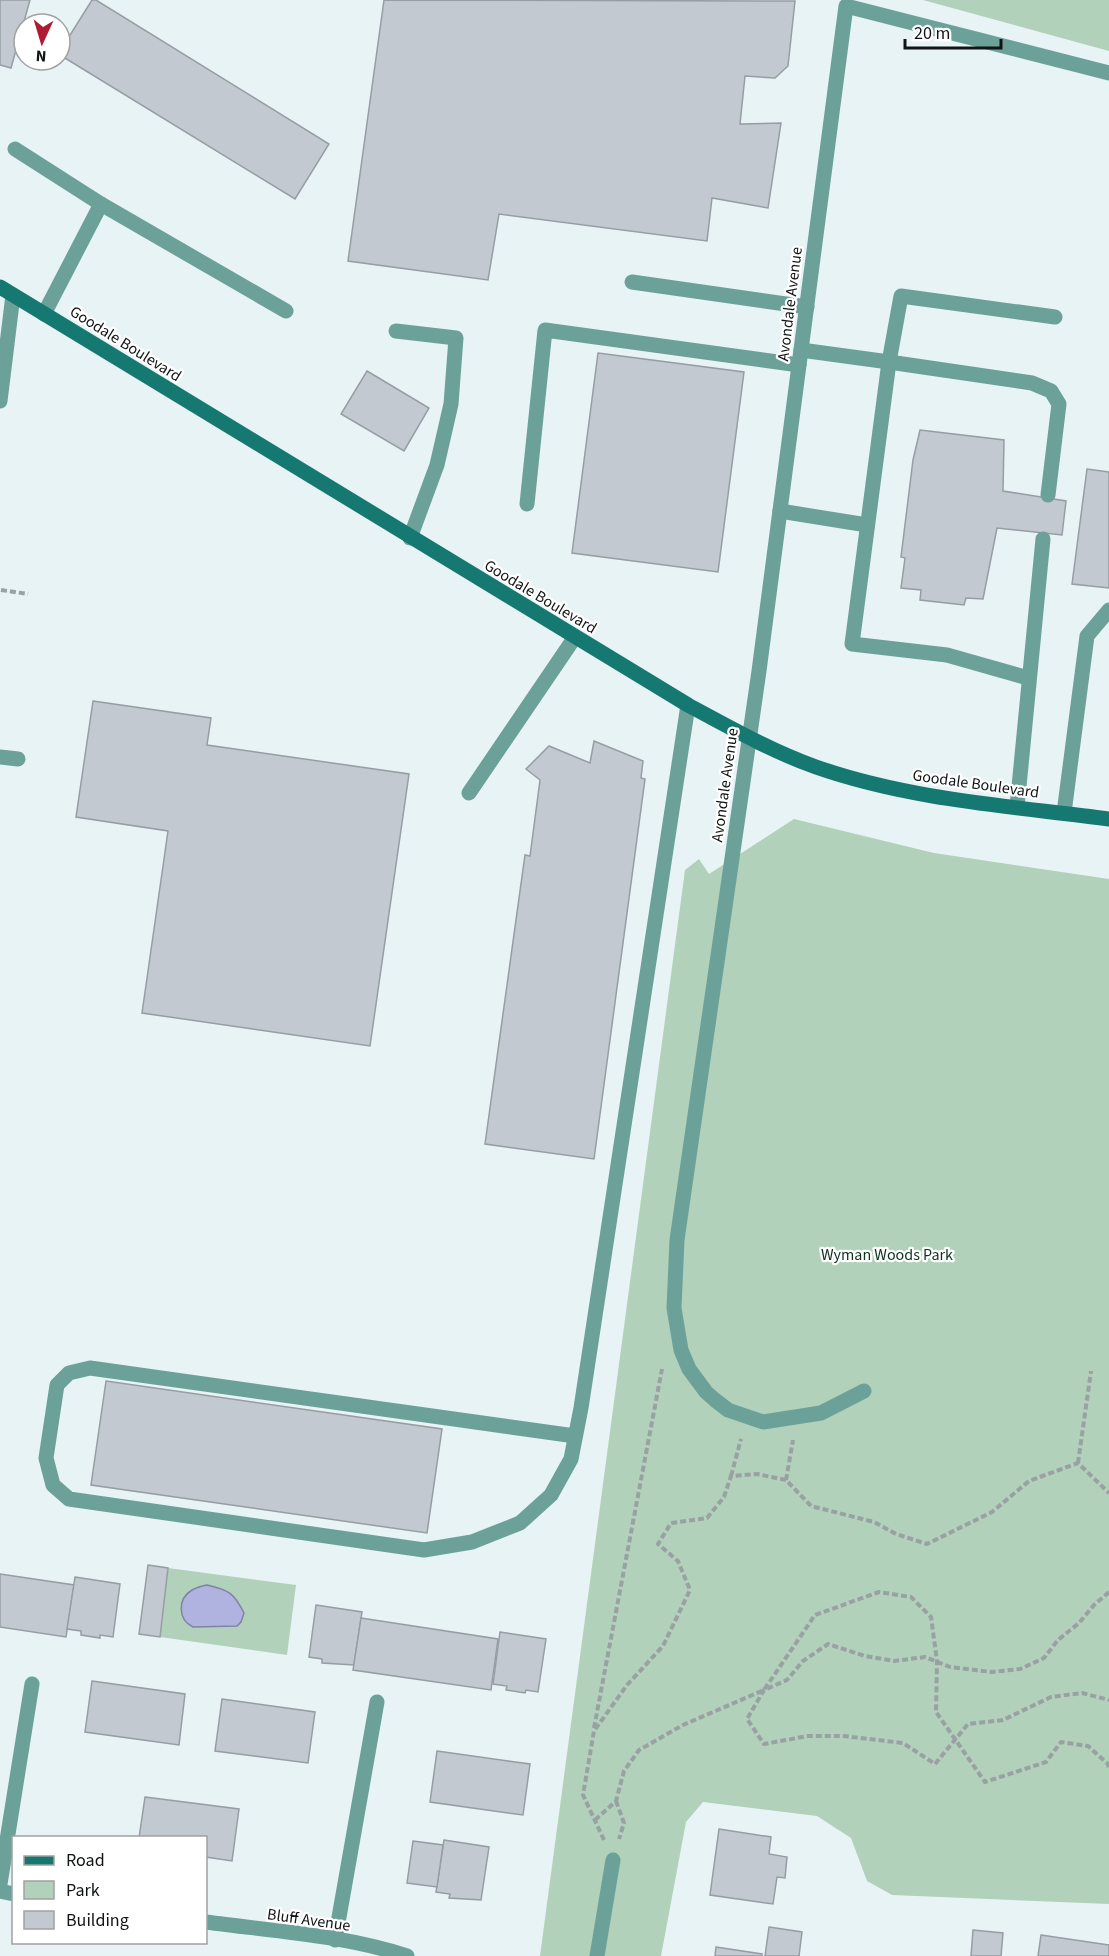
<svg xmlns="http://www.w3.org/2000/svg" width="1109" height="1956" font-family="'Source Sans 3',sans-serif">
	<rect width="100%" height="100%" fill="#e8f3f6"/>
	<g fill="#b2d1ba">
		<path d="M923,0H1109V51Z"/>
		<path d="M794,819L934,853L1109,879V1904L892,1895L867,1881L851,1838L817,1816L703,1802L686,1822L661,1956H540L685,870L699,859L709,874Z"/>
		<path d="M168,1568L296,1585L287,1655L160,1637Z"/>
	</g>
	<path fill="#b0b2e0" stroke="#8083a3" stroke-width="1.5" d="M207,1585C229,1590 234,1593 244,1613L241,1622L237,1626L193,1627C178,1620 177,1599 192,1590C197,1587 202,1586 207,1585Z"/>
	<g fill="#c3c9d0" stroke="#979da4" stroke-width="1.5">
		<path d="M0,0H30L11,68L0,65Z"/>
		<path d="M92,0H96L329,144L295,199L60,55V51Z"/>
		<path d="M384,0L795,1L788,66L775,78L745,76L740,124L781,123L768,208L712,198L707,241L499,214L488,280L348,261Z"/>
		<path d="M598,353L744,372L718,572L572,553Z"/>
		<path d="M367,371L429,408L404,451L341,414Z"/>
		<path d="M920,430L1004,440L1003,491L1066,501L1062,535L997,528L983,599L966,598L964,605L920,600L921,590L901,588L905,558L901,557L913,460Z"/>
		<path d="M1087,469L1109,472V588L1072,584Z"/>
		<path d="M93,701L211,718L207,745L409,774L370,1046L142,1013L168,831L76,817Z"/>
		<path d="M594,741L643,761L641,778L645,779L594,1159L485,1144L525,855L530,856L540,780L526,769L549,746L590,763Z"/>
		<path d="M106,1381L442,1429L427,1533L91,1485Z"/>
		<path d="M148,1565L168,1568L160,1637L139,1634Z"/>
		<path d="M0,1574L74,1585L66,1637L0,1627Z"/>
		<path d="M75,1577L120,1584L113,1637L100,1635V1638L81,1635V1631L67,1629Z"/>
		<path d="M316,1605L362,1612L354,1665L322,1663V1659L309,1657Z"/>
		<path d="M361,1618L498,1639L491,1690L353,1670Z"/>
		<path d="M500,1632L546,1639L538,1692L526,1690L525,1693L506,1690L507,1686L493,1684Z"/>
		<path d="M92,1681L185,1694L179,1745L85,1732Z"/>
		<path d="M222,1699L315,1712L308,1763L215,1751Z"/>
		<path d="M437,1751L530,1764L523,1815L430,1802Z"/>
		<path d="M145,1797L239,1809L232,1861L206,1857V1838H139Z"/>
		<path d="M719,1829L771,1837L769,1854L787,1857L785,1878L777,1877L773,1904L710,1895Z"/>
		<path d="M444,1840L489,1847L481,1900L449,1898L450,1894L436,1892Z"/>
		<path d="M413,1841L443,1845L437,1887L407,1883Z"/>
		<path d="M769,1927L802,1932L799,1956H765Z"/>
		<path d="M973,1930L1003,1933L1001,1956H971Z"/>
		<path d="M1041,1935L1109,1945V1956H1038Z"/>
		<path d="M716,1947L762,1954V1956H715Z"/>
	</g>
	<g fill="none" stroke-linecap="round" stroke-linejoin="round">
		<g stroke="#99a1a3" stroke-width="4" stroke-dasharray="6 3" stroke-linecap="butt">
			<path d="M1,590L28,594"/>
			<path d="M1078,1463L1091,1371"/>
			<path d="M731,1476L741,1439"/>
			<path d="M786,1480L793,1440"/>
			<path d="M1109,1592L1094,1605L1079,1623L1058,1640L1044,1658L1020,1669L992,1672L950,1667L925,1657L894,1661L865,1656L828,1644L803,1661L787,1680L764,1690L747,1719L764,1744L808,1736H844L903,1743L935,1764L968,1724L1003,1720L1051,1697L1082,1693L1109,1700"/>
			<path d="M594,1728L662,1369"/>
			<path d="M616,1801L624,1823L619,1839"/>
			<path d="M595,1820L616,1801L624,1771L639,1750L683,1725L764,1690L815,1615L879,1592L911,1597L931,1617L937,1661L936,1712L985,1782L1046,1762L1061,1742L1088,1746L1108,1764L1109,1769"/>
			<path d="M604,1840L583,1795L594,1731L627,1685L663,1646L690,1590L678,1561L658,1544L671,1523L707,1518L724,1497L731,1476L757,1474L786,1480L811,1506L874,1522L896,1534L927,1544L992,1512L1029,1481L1078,1463L1109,1493"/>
		</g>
		<g stroke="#6ca19a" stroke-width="15">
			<path d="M15,149L101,204"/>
			<path d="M632,282L807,307"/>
			<path d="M44,314L101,204L286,311"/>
			<path d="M396,331L456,338L451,404L437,465L410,538"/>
			<path d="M801,350L889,362L852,644L947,655L1028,678"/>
			<path d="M1048,495L1059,404L1051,391L1032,383L889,362L901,296L1055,317"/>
			<path d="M527,504L545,330L799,365"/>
			<path d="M780,511L867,525"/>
			<path d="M0,757L18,759"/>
			<path d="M469,793L575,637"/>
			<path d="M1017,807L1043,539"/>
			<path d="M1064,813L1087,636L1109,610"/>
			<path d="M575,1436L90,1368L69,1373L57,1385L46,1458L53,1485L69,1499L424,1550L472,1542L520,1523L551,1495L571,1459L581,1408L688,705"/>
			<path d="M0,1884L32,1684"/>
			<path d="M335,1940L377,1702"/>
			<path d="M597,1956L613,1860"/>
		</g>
		<g stroke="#6ca19a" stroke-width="15">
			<path d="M0,401L13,295"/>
			<path d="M864,1391L821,1413L763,1422L728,1410L715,1400L706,1392L689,1369L681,1350L674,1308L677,1240L759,671L846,6L1109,73"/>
			<path d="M0,1891L14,1894"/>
			<path d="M206,1922C272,1931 343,1935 407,1956"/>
		</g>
		<path stroke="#167971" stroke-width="15" d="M0,287L688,705C729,727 771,751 816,767C910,800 1011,806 1109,819"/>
	</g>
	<g text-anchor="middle" stroke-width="4.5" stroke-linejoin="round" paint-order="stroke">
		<g font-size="16" fill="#111415" stroke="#fff">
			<text transform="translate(789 304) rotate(-83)" y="6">Avondale Avenue</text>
			<text transform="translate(126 343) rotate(32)" y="6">Goodale Boulevard</text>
			<text transform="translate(541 596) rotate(31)" y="6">Goodale Boulevard</text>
			<text transform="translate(976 783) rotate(8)" y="6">Goodale Boulevard</text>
			<text transform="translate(724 785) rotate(-82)" y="6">Avondale Avenue</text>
			<text transform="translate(309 1919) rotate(8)" y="6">Bluff Avenue</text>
		</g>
		<g font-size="16" fill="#0e321c" stroke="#fff">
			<text x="887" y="1260">Wyman Woods Park</text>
		</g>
	</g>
	<rect x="12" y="1836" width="195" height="108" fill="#ffffff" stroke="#a0a1a1" stroke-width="1.5"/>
	<rect x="24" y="1856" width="30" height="9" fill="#167971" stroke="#a0a1a1" stroke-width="1.5"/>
	<text x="66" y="1866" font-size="18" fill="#111415">Road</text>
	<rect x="24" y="1881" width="30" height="18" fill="#b2d1ba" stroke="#a0a1a1" stroke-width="1.5"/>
	<text x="66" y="1896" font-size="18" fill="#111415">Park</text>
	<rect x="24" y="1911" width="30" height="18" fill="#c3c9d0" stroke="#a0a1a1" stroke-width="1.5"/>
	<text x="66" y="1926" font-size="18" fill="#111415">Building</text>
	<g transform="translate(42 42) rotate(184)"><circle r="28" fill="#ffffff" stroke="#a0a1a1" stroke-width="1.5"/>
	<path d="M0-4.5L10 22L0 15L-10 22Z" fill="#af1b33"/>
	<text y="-9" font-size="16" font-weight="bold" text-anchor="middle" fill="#111415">N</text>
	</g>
	<path d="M905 39v9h96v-9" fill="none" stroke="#111415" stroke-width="3"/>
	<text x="914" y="39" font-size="18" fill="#111415" stroke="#ffffff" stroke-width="4.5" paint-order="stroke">20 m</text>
</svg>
